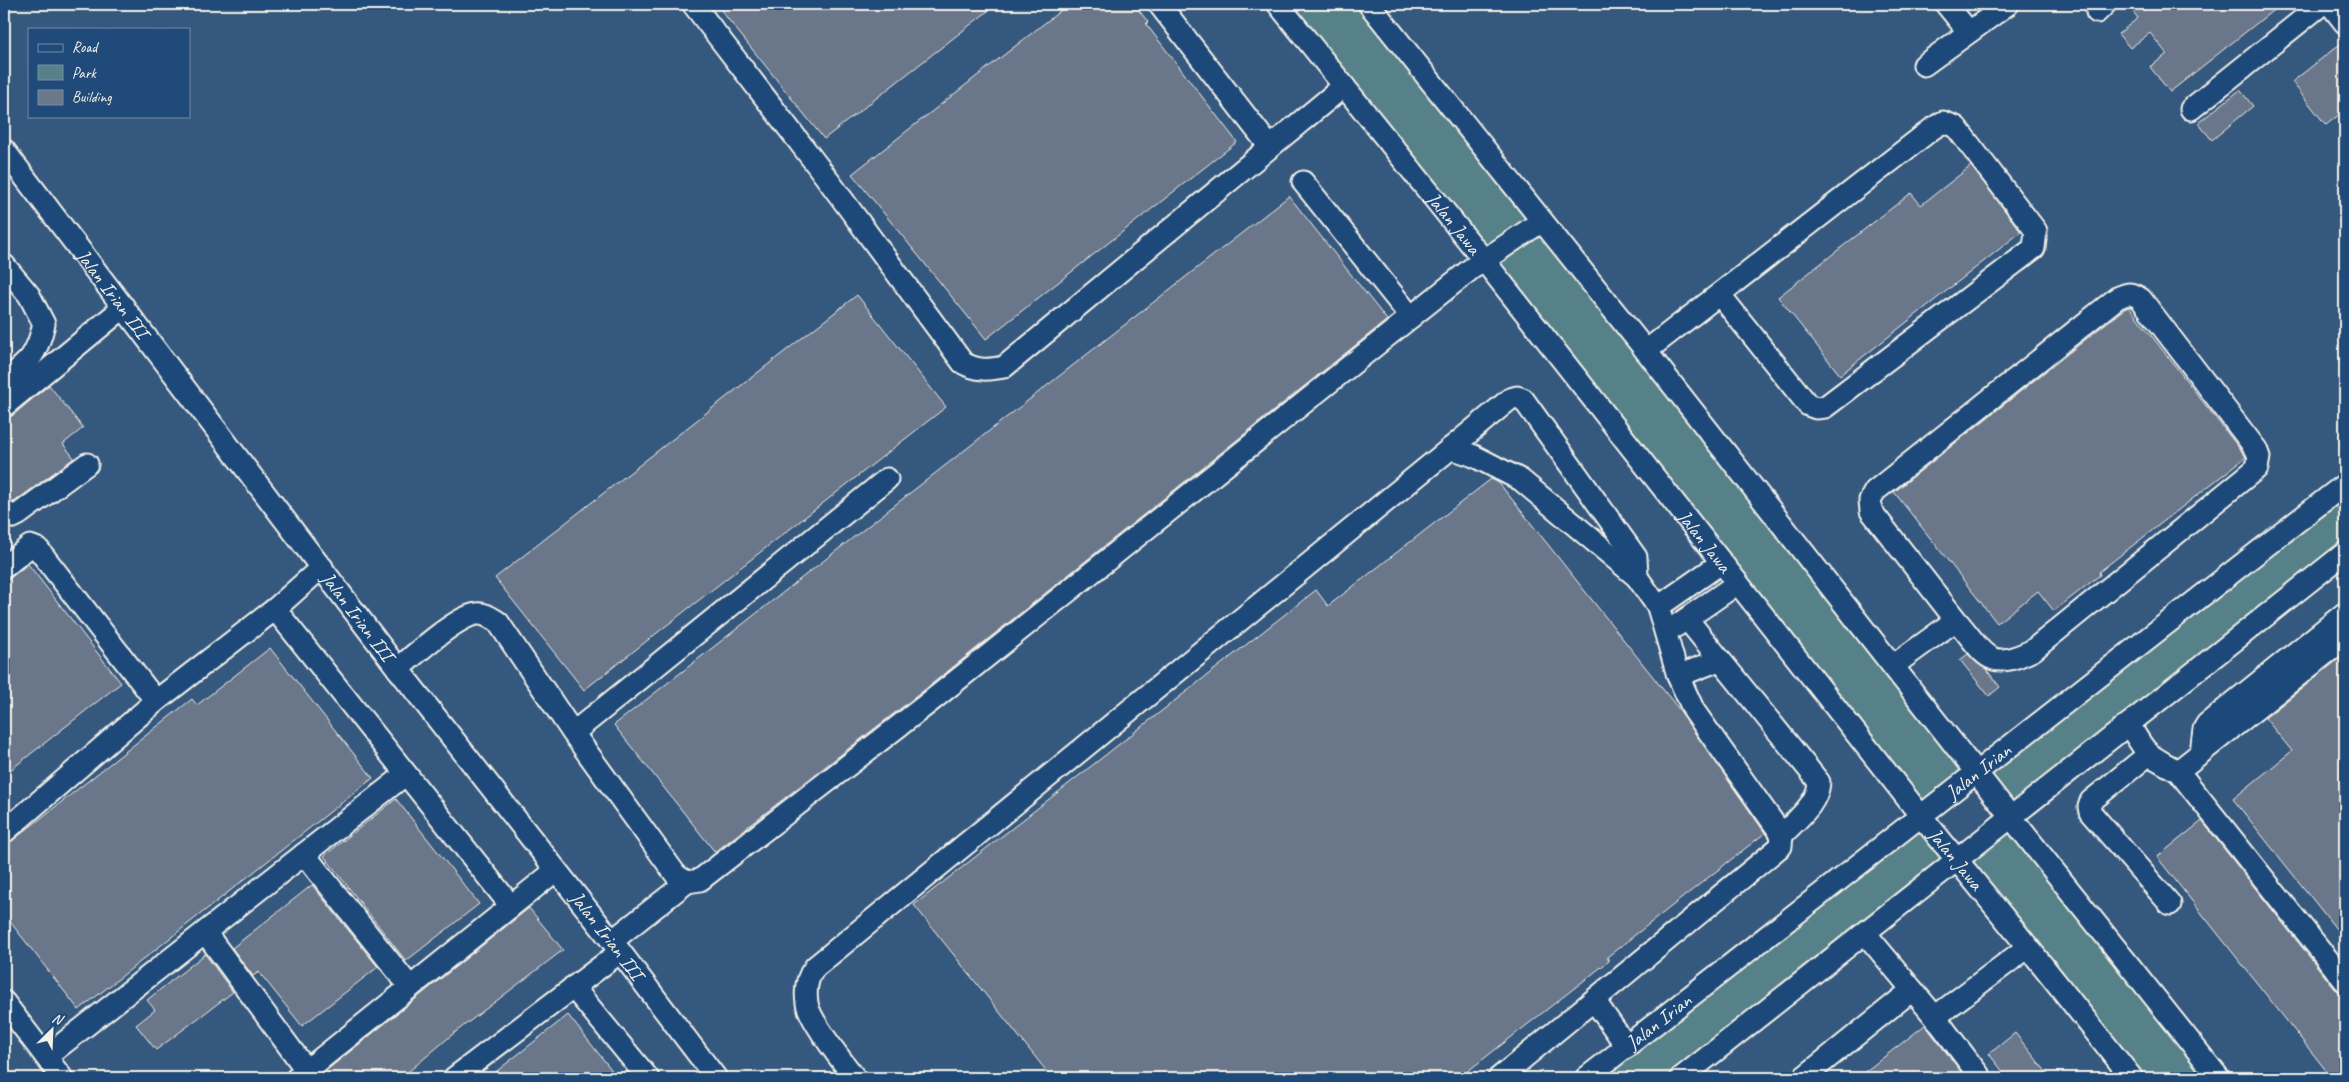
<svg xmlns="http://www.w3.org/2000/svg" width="2349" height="1082" font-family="Caveat,sans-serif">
	<rect width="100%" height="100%" fill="#1f4a7a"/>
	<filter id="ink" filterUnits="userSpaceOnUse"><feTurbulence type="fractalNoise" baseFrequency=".02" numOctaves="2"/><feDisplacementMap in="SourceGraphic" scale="10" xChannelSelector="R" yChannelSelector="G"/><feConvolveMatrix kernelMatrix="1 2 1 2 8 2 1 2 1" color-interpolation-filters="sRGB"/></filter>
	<g filter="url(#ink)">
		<path fill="#36587f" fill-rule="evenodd" d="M4,4H2345V1078H4ZM29,29H189V116H29Z"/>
		<path fill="#578189" stroke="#a6b9b8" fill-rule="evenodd" d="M1280,4H1369L1977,773L2345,484V553L2011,817L2219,1078H2130L1957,860L1682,1078H1587L1920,816ZM1977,773L2011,817L1957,860L1921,816Z"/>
		<g fill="#6b778a" stroke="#f4f1e8">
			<path d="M716,4H997L824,139Z"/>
			<path d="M1069,4H1134L1148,22L1146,24L1237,142L986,339L852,174Z"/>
			<path d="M2127,4H2281L2170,92L2150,67L2167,54L2150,33L2130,48L2118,34L2138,18Z"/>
			<path d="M2345,40V110L2326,125L2292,82Z"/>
			<path d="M2240,90L2253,106L2212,140L2198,123Z"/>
			<path d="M1971,166L2021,232L1840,375L1778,297L1911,193L1921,205Z"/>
			<path d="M1289,196L1387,320L923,691L715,852L614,725Z"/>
			<path d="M857,295L946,407L584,690L495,578Z"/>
			<path d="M2129,307L2246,457L2099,572L2100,575L2054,611L2038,591L1997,623L1894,492L2124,309Z"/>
			<path d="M49,385L83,428L63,444L74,458L14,502L4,492V418L12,416Z"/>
			<path d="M1491,479L1499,483L1681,712L1765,833L1607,957L1609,961L1459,1078H1052L914,905L1316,590L1328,606Z"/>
			<path d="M28,564L121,683L4,775V583Z"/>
			<path d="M270,648L373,778L79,1010L4,914V846L12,841L192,699L197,705Z"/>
			<path d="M1968,654L1986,669L2000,687L1989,696L1960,660Z"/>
			<path d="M2345,654V940L2233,799L2292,751L2265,718Z"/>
			<path d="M396,799L479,904L406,961L324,856Z"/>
			<path d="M2202,821L2335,989L2345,993V1078H2332L2157,857Z"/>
			<path d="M312,885L378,967L302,1026L259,972L253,976L232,948Z"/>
			<path d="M529,908L563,950L453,1034L401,1078H317Z"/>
			<path d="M205,954L233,992L156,1050L136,1025L155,1010L147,1000Z"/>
			<path d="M568,1015L618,1078H488Z"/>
			<path d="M1925,1025L1966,1078H1857Z"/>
			<path d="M2015,1033L2051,1078H2008L1989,1054Z"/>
		</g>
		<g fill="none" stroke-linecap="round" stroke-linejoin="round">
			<g stroke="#f4f1e8" stroke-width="25">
				<g id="minor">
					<path d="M693,4L820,169L963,363C978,371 988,370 1004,367L1344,86"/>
					<path d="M1159,4L1270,147"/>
					<path id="s1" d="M1278,4L1483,259L1921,816L2028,947L2132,1078"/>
					<path d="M1369,4L1646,351L2011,817L2219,1078"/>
					<path d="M1946,4L1968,31"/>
					<path d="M2330,4L2345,23"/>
					<path d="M2097,12L2105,4"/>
					<path d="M1924,65L2008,4"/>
					<path d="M2191,109L2322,4"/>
					<path id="s2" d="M4,150L398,669L612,941L716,1078"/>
					<path d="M1303,182L1411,317"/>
					<path d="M4,265L29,295L44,324C36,357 30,361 4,381"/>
					<path d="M1646,351L1932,129L1943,122L1956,127L2036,231L2034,248L1825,407L1816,408L1808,405L1720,295"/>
					<path d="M4,406L124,307"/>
					<path d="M1451,448L1510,399L1517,397L1523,399L1636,557L1637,577"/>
					<path d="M4,511L13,517L19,514L87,464"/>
					<path d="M4,567L30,546L38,549L156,701"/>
					<path d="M1658,607L1721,563"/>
					<path d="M275,609L322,567"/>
					<path d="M1687,619L1819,782C1818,804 1796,820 1782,835"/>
					<path d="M1676,626L1738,583"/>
					<path d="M1894,665L1956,620L1871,511L1870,500L1875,491L2117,298C2128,293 2131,292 2141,299L2256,449L2259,457L2257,468L2033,650C1986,673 1986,654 1956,620"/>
					<path d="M398,669C414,655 457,616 477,614C485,613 491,618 498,622L573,733L676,875L687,882L700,880L931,701L1471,269L1542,221"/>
					<path d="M1678,676L1719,660"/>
					<path d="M2129,724C2146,755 2148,755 2178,771L2345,638"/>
					<path d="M573,733L887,479"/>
					<path d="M2201,753L2204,729L2207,724L2345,613"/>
					<path d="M2148,755L2091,801L2089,807L2090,812L2170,904"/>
					<path d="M2178,771L2345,981"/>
					<path d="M4,832L156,701L275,609L511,906"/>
					<path d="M304,854L410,987"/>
					<path d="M205,932L307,1071"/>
					<path d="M1865,933L1935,1017L1981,1078"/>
					<path d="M612,941L687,882"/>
					<path d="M573,987L648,1078"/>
					<path d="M1594,1000L1627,1047"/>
					<path d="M4,1002L62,1078"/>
					<path d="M1935,1017L2028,947"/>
					<path d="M46,1057L406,774"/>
					<path d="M297,1078L555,871"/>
					<path d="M454,1078L620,952"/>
					<path d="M855,1078C844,1064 809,1019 807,1003C805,990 807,977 815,967L1451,448L1474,456L1521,480L1637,577L1658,607L1678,676L1694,711L1782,835L1781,846L1499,1078"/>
					<path id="s3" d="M1586,1078L2345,484"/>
					<path d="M1681,1078L2345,553"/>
					<path d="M1803,1078L1912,990"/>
				</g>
			</g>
			<use href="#minor" stroke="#1f4a7a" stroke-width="21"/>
		</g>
	</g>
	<g text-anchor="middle" stroke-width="4" stroke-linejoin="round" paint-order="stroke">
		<g font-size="20" fill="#f4f1e8" stroke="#1f4a7a">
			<text dy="7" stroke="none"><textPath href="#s1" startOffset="281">Jalan Jawa</textPath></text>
			<text dy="7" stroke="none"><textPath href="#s2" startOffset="180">Jalan Irian III</textPath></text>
			<text dy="7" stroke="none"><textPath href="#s1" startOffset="686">Jalan Jawa</textPath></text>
			<text dy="7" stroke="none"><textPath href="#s2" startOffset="585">Jalan Irian III</textPath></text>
			<text dy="7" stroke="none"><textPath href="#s3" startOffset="498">Jalan Irian</textPath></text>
			<text dy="7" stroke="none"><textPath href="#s1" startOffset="1091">Jalan Jawa</textPath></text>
			<text dy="7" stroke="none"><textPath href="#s2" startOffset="990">Jalan Irian III</textPath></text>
			<text dy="7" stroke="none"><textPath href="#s3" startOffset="92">Jalan Irian</textPath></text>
		</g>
	</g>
	<rect width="2349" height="1082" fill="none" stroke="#1f4a7a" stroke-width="20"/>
	<rect x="10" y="10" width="2329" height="1062" fill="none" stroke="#f4f1e8" stroke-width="2" filter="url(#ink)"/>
	<rect x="28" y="28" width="162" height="90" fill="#1f4a7a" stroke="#748da6"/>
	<rect x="38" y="44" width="25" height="8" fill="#1f4a7a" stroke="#748da6"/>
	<text x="72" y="52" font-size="15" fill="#f4f1e8">Road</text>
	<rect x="38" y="65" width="25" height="15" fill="#578189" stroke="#748da6"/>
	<text x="72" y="78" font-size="15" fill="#f4f1e8">Park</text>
	<rect x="38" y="90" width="25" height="15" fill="#6b778a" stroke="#748da6"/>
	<text x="72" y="102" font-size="15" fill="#f4f1e8">Building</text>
	<g transform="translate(52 1030) rotate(24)" stroke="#1f4a7a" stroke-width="4" paint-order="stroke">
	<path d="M0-4L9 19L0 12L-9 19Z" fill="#f4f1e8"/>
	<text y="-8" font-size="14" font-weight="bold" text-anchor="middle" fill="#f4f1e8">N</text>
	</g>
</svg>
